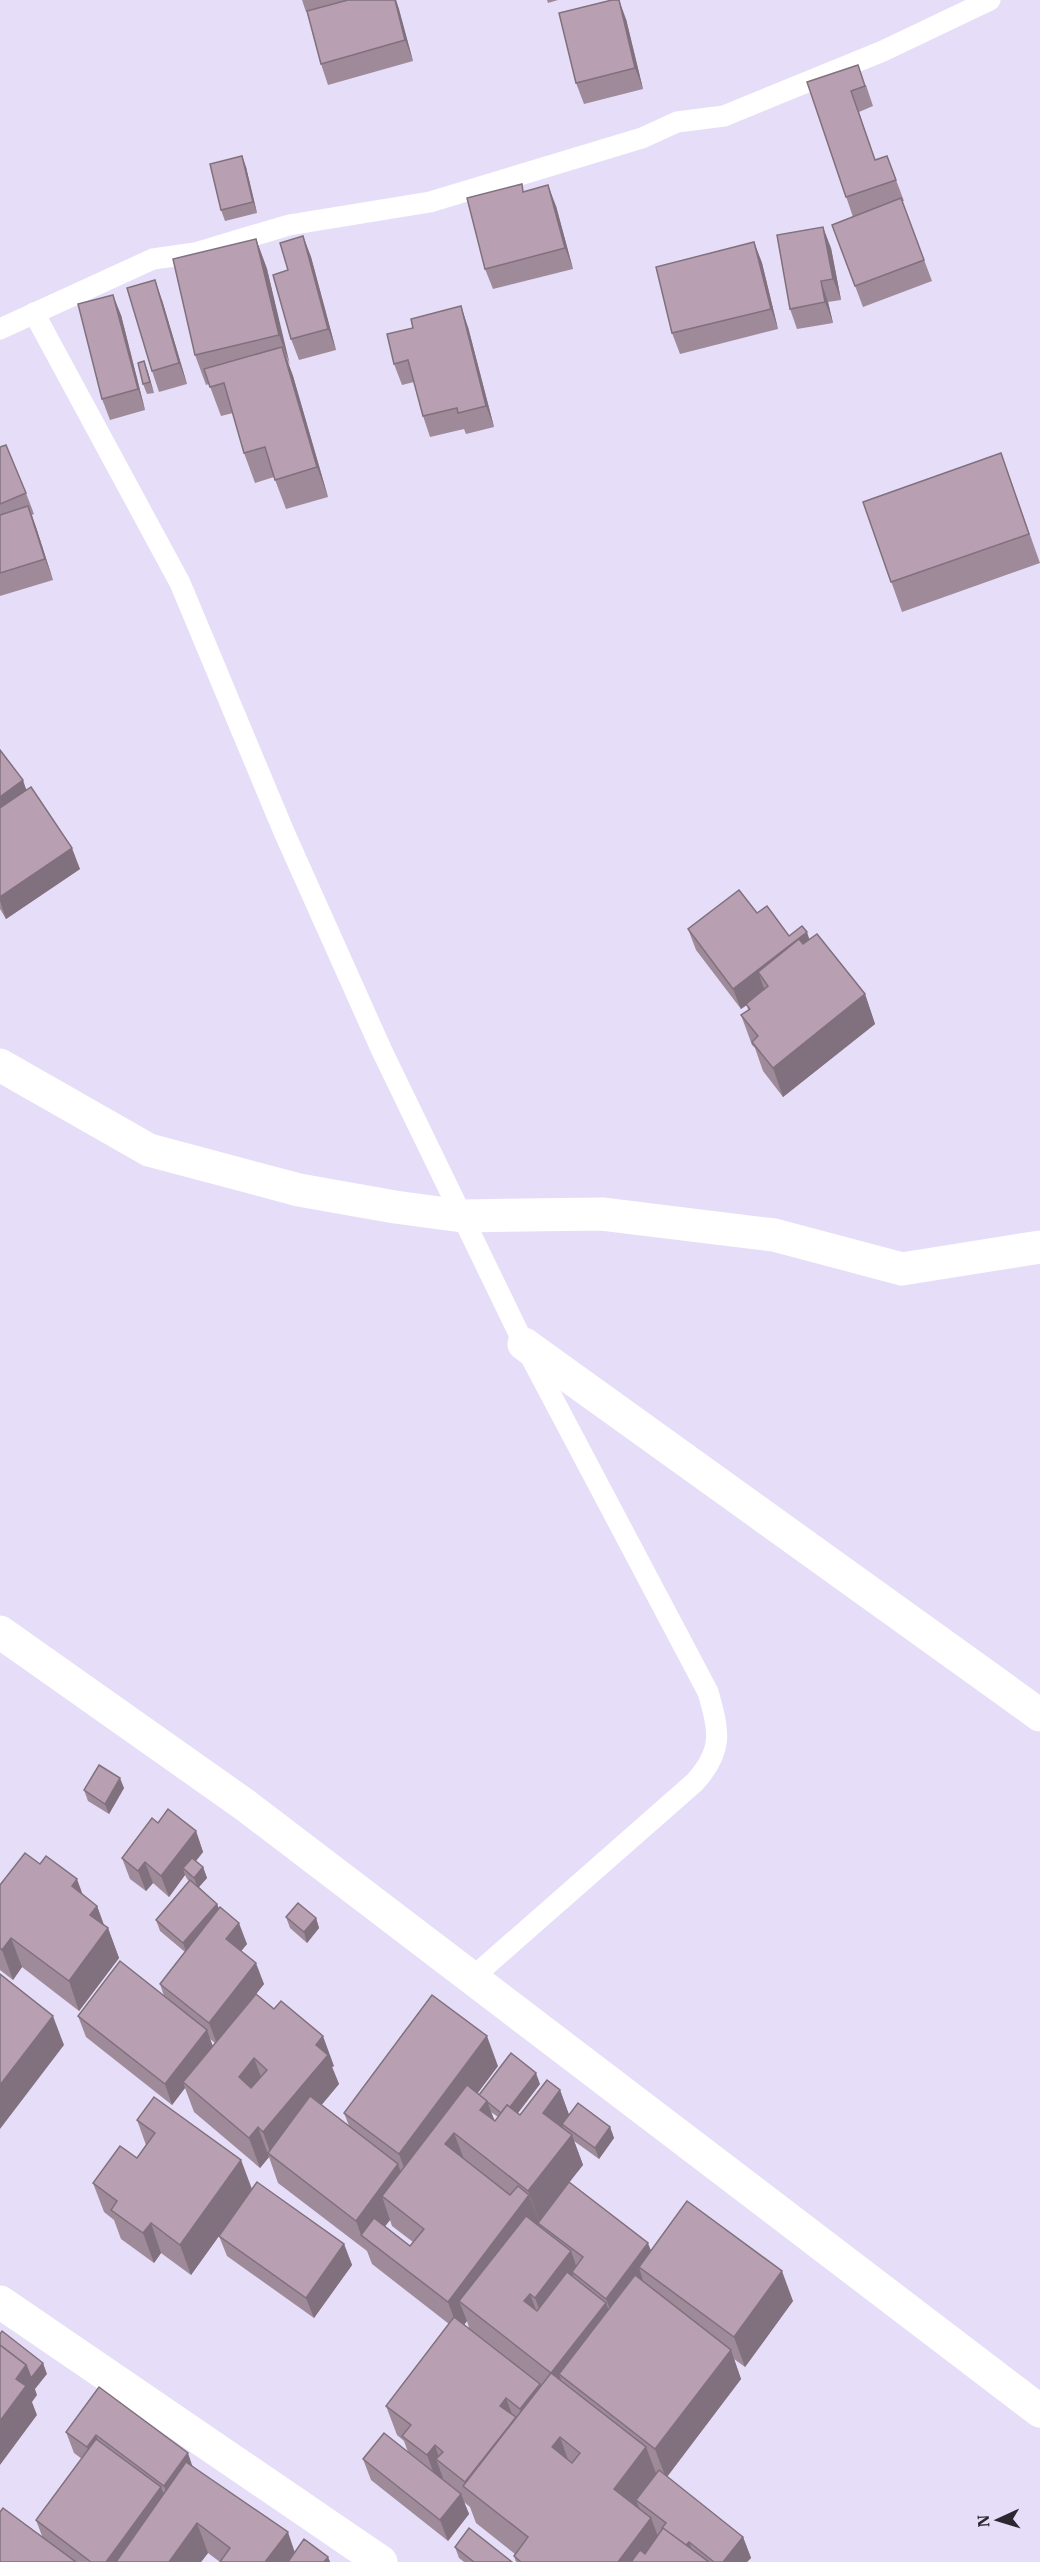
<svg xmlns="http://www.w3.org/2000/svg" width="1040" height="2562" font-family="'IBM Plex Serif',serif">
	<rect width="100%" height="100%" fill="#e6def8"/>
	<g fill="none" stroke-linecap="round" stroke-linejoin="round">
		<g stroke="#fff" stroke-width="21">
			<path d="M34,313L180,583L284,832L382,1051L524,1344L708,1692C719,1731 724,1750 695,1782L472,1978"/>
			<path d="M0,329L153,259L195,253L289,225L430,202L642,138L677,122L724,116L883,51L990,0"/>
		</g>
		<g stroke="#fff" stroke-width="33">
			<path d="M0,1065L149,1150L299,1190L395,1207L462,1216L602,1214L774,1235L902,1269L1040,1247"/>
			<path d="M524,1344L1040,1715"/>
			<path d="M0,1632L245,1805L1040,2411"/>
			<path d="M0,2302L381,2562"/>
		</g>
	</g>
	<g fill="#9e8a99" fill-rule="evenodd">
		<path d="M302,0H396L413,61L328,85L321,64L307,12H306Z"/>
		<path d="M547,0H558L548,3Z"/>
		<path d="M626,19L643,89L584,104L576,83Z"/>
		<path d="M807,82L866,85L873,106L859,112L875,160L887,156L904,201H902L932,281L863,307L832,225L853,217Z"/>
		<path d="M242,156L246,167L257,213L225,221L221,210Z"/>
		<path d="M525,192L556,206L573,269L493,289L485,269Z"/>
		<path d="M303,236L311,257L336,350L299,360L291,339L288,270Z"/>
		<path d="M256,239L267,269L289,365L293,376L328,497L286,509L274,477L255,483L244,453L233,413L221,416L209,384L206,385L195,355Z"/>
		<path d="M754,242L762,263L778,329L680,354L672,333Z"/>
		<path d="M831,248L841,300L828,302L833,323L797,329L790,309Z"/>
		<path d="M162,300L187,384L159,392L152,371Z"/>
		<path d="M121,315L145,410L110,420L102,399Z"/>
		<path d="M468,327L494,427L466,434L464,429L430,437L423,416L414,382L402,385L394,364Z"/>
		<path d="M144,361L154,393L147,394L143,384Z"/>
		<path d="M0,447L26,493L34,514L32,515L53,580L0,596Z"/>
		<path d="M1001,453L1040,563L902,612L863,502Z"/>
		<path d="M0,750L80,869L6,919L0,909Z"/>
		<path d="M757,913L789,936L809,939L865,994L875,1024L783,1097L763,1071L755,1048L752,1045L741,1015L748,1010L747,1005L741,1009L696,950L688,929Z"/>
		<path d="M124,1788L109,1814L88,1801L84,1790Z"/>
		<path d="M158,1823L196,1831L203,1852L196,1861L203,1867L207,1878L199,1887L217,1904L219,1909L247,1944L241,1951L264,1984L256,1994L334,2066L332,2067L339,2084L321,2105L349,2126L344,2113L498,2066L477,2093L479,2095L540,2084L518,2113L520,2115L560,2090L569,2115L610,2127L614,2138L599,2159L574,2141L583,2165L569,2182L651,2250L793,2301L745,2367L734,2359L741,2379L667,2477L743,2537L751,2558L747,2562H516L514,2556L515,2554L476,2523L470,2507L464,2502L469,2514L448,2541L371,2480L363,2459L408,2452L404,2441L397,2435L386,2406L449,2324L372,2264L367,2251L278,2183L269,2157L260,2168L194,2112L185,2088L172,2105L86,2037L78,2016L164,1996L160,1984L185,1952L160,1931L156,1920L189,1881L187,1879L185,1875L169,1897L153,1883L146,1891L130,1879L122,1858ZM210,2039L215,2043L213,2046ZM491,2112L498,2117L495,2121ZM390,2220L392,2226L413,2242L410,2246L385,2226ZM467,2321L469,2328L464,2324Z"/>
		<path d="M40,1864L97,1906L104,1925L108,1928L119,1958L79,2011L22,1967L13,1980L0,1970V1885Z"/>
		<path d="M286,1917L316,1918L319,1928L307,1943L290,1928Z"/>
		<path d="M137,2120L241,2160L252,2189L344,2244L352,2265L314,2318L227,2256L219,2236L191,2275L161,2253L154,2263L121,2239L114,2220L104,2212L93,2183L137,2158L146,2145Z"/>
		<path d="M99,2387L295,2552L328,2557L330,2562H220L208,2553L201,2562H0L42,2536L36,2520L82,2459L74,2453L66,2432Z"/>
		<path d="M455,2547L512,2562H464L459,2558Z"/>
	</g>
	<g fill="#81707d">
		<path d="M395,0H396L399,9L413,61L405,40Z"/>
		<path d="M619,0L626,19L643,89L635,68Z"/>
		<path d="M242,156L246,167L257,213L253,202Z"/>
		<path d="M548,185L556,206L573,269L565,248Z"/>
		<path d="M823,227L831,248L841,300L833,279Z"/>
		<path d="M303,236L311,257L336,350L328,329Z"/>
		<path d="M256,239L267,269L290,365L279,335Z"/>
		<path d="M754,242L762,263L778,329L771,309Z"/>
		<path d="M155,280L162,300L187,384L179,363Z"/>
		<path d="M821,281L828,302L833,323L825,302Z"/>
		<path d="M113,295L121,315L145,410L138,389Z"/>
		<path d="M461,306L468,327L494,427L486,406Z"/>
		<path d="M282,347L293,376L328,497L317,467Z"/>
		<path d="M144,361L148,372L154,393L150,382Z"/>
		<path d="M28,506L36,527L53,580L45,559Z"/>
		<path d="M23,780L30,801L0,824V797Z"/>
		<path d="M72,848L80,869L6,919L0,901V897Z"/>
		<path d="M807,932L814,953L768,986L758,972L765,991L741,1009L733,989Z"/>
		<path d="M865,994L875,1024L783,1097L773,1068Z"/>
		<path d="M120,1778L124,1788L109,1814L105,1804Z"/>
		<path d="M196,1831L203,1852L187,1872L183,1868L185,1875L169,1897L161,1876Z"/>
		<path d="M145,1862L153,1883L146,1891L138,1871Z"/>
		<path d="M203,1867L207,1878L198,1888L194,1878Z"/>
		<path d="M77,1879L88,1909L72,1886Z"/>
		<path d="M217,1904L221,1914L187,1954L183,1943Z"/>
		<path d="M97,1906L106,1931L108,1928L119,1958L79,2011L69,1981L90,1915Z"/>
		<path d="M316,1918L319,1928L307,1943L304,1932Z"/>
		<path d="M239,1923L247,1944L234,1960L226,1939Z"/>
		<path d="M11,1938L22,1967L13,1980L2,1950Z"/>
		<path d="M256,1963L264,1984L217,2044L209,2023Z"/>
		<path d="M53,2016L64,2045L0,2129V2085Z"/>
		<path d="M207,2030L214,2050L183,2082L185,2088L172,2105L165,2084Z"/>
		<path d="M323,2036L334,2066L332,2067L339,2084L276,2160L272,2157L263,2132L316,2045Z"/>
		<path d="M487,2036L498,2066L410,2184L399,2154Z"/>
		<path d="M254,2058L265,2088L250,2107L239,2077Z"/>
		<path d="M536,2073L540,2084L508,2126L504,2115Z"/>
		<path d="M560,2090L571,2120L562,2124L564,2129L543,2113Z"/>
		<path d="M487,2101L498,2130L480,2110Z"/>
		<path d="M258,2127L269,2157L260,2168L249,2138Z"/>
		<path d="M610,2127L614,2138L599,2159L595,2148Z"/>
		<path d="M454,2133L465,2162L445,2144Z"/>
		<path d="M572,2135L583,2165L539,2221L528,2191Z"/>
		<path d="M241,2160L252,2190L191,2275L180,2245Z"/>
		<path d="M398,2164L409,2194L382,2196L390,2220L372,2243L361,2235L367,2251L356,2221Z"/>
		<path d="M529,2195L540,2224L538,2223L539,2226L459,2301L467,2321L459,2332L448,2302Z"/>
		<path d="M151,2223L161,2253L154,2263L143,2233Z"/>
		<path d="M648,2243L656,2264L639,2267L643,2281L614,2320L606,2299Z"/>
		<path d="M344,2244L352,2265L314,2318L306,2298Z"/>
		<path d="M571,2251L581,2280L572,2272L577,2287L546,2328L535,2298Z"/>
		<path d="M782,2271L793,2301L745,2367L734,2337Z"/>
		<path d="M530,2294L541,2323L524,2301Z"/>
		<path d="M606,2303L617,2332L559,2374L567,2396L551,2373Z"/>
		<path d="M731,2350L741,2379L666,2478L655,2449Z"/>
		<path d="M43,2363L47,2374L35,2389L37,2395L32,2402L37,2415L0,2465V2421L16,2379L26,2365Z"/>
		<path d="M540,2384L551,2414L531,2439L520,2409Z"/>
		<path d="M506,2398L514,2420L469,2491L465,2482L500,2406Z"/>
		<path d="M96,2435L104,2456L94,2468L87,2447Z"/>
		<path d="M560,2437L573,2474L552,2447Z"/>
		<path d="M435,2445L441,2463L436,2459L443,2478L438,2485L427,2455Z"/>
		<path d="M646,2447L660,2484L636,2500L640,2510L614,2489Z"/>
		<path d="M188,2453L195,2474L172,2507L164,2486Z"/>
		<path d="M161,2487L172,2516L139,2562H106Z"/>
		<path d="M461,2494L469,2514L448,2541L440,2520Z"/>
		<path d="M651,2518L665,2555L660,2562H618Z"/>
		<path d="M197,2523L208,2553L201,2562H169Z"/>
		<path d="M288,2532L298,2562H265Z"/>
		<path d="M743,2537L751,2558L747,2562H723Z"/>
		<path d="M689,2542L697,2562L685,2546Z"/>
		<path d="M328,2557L330,2562H324Z"/>
	</g>
	<g fill="#b8a0b2" stroke="#81707d" stroke-width="1.5" fill-rule="evenodd">
		<path d="M348,0H395L405,40L321,64L307,11Z"/>
		<path d="M612,0H619L635,68L576,83L559,13Z"/>
		<path d="M858,65L865,86L851,91L875,160L887,156L896,180L846,197L807,82Z"/>
		<path d="M242,156L253,202L221,210L210,164Z"/>
		<path d="M522,184L523,192L548,185L565,248L485,269L467,198Z"/>
		<path d="M901,198L924,260L855,286L832,225Z"/>
		<path d="M823,227L833,279L821,281L825,302L790,309L777,235Z"/>
		<path d="M303,236L328,329L291,339L273,275L288,270L280,243Z"/>
		<path d="M256,239L279,335L195,355L173,259Z"/>
		<path d="M754,242L771,309L672,333L656,267Z"/>
		<path d="M155,280L179,363L152,371L127,288Z"/>
		<path d="M113,295L138,389L102,399L78,304Z"/>
		<path d="M461,306L486,406L458,413L457,408L423,416L408,360L394,364L387,334L413,328L411,319Z"/>
		<path d="M282,347L317,467L275,480L265,447L244,453L224,383L210,387L204,369Z"/>
		<path d="M144,361L150,382L143,384L138,363Z"/>
		<path d="M6,445L26,493L0,504V447Z"/>
		<path d="M1001,453L1029,534L891,582L863,502Z"/>
		<path d="M28,506L45,559L0,573V515Z"/>
		<path d="M0,750L23,780L0,797Z"/>
		<path d="M31,787L72,848L0,897V808Z"/>
		<path d="M739,890L757,913L767,906L789,936L802,926L807,932L733,989L688,929Z"/>
		<path d="M817,934L865,994L773,1068L752,1042L758,1036L741,1015L750,1009L746,1004L768,986L758,972L799,939L803,944Z"/>
		<path d="M99,1765L120,1778L105,1804L84,1790Z"/>
		<path d="M168,1809L196,1831L161,1876L145,1862L138,1871L122,1858L152,1818L158,1823Z"/>
		<path d="M25,1853L40,1864L46,1856L77,1879L72,1886L97,1906L90,1915L108,1928L69,1981L11,1938L2,1950L0,1948V1885Z"/>
		<path d="M192,1858L203,1867L194,1878L183,1868Z"/>
		<path d="M190,1880L217,1904L183,1943L156,1920Z"/>
		<path d="M298,1903L316,1918L304,1932L286,1917Z"/>
		<path d="M220,1907L239,1923L226,1939L256,1963L209,2023L160,1984Z"/>
		<path d="M120,1961L207,2030L165,2084L78,2016Z"/>
		<path d="M0,1974L53,2016L0,2085Z"/>
		<path d="M256,1994L274,2009L281,2001L323,2036L316,2045L328,2055L263,2132L258,2127L249,2138L183,2082ZM254,2058L267,2070L251,2088L239,2077Z"/>
		<path d="M432,1995L487,2036L399,2154L344,2113Z"/>
		<path d="M511,2053L536,2073L510,2107L507,2105L501,2113L479,2095Z"/>
		<path d="M547,2080L560,2090L543,2113L572,2135L528,2191L454,2133L445,2144L510,2195L518,2186L529,2195L448,2302L361,2235L374,2218L410,2246L424,2229L382,2196L467,2085L487,2101L480,2110L495,2121L507,2105L520,2115Z"/>
		<path d="M310,2096L398,2164L356,2221L268,2153Z"/>
		<path d="M154,2097L241,2160L180,2245L151,2223L143,2233L111,2210L117,2201L93,2183L120,2146L137,2158L155,2133L137,2120Z"/>
		<path d="M578,2103L610,2127L595,2148L562,2124Z"/>
		<path d="M257,2182L344,2244L306,2298L219,2236Z"/>
		<path d="M569,2182L648,2243L606,2299L572,2272L583,2257L538,2223Z"/>
		<path d="M687,2201L782,2271L734,2337L639,2267Z"/>
		<path d="M526,2216L571,2251L535,2298L530,2294L524,2301L537,2311L567,2272L606,2303L551,2373L459,2301Z"/>
		<path d="M635,2275L731,2350L655,2449L559,2374Z"/>
		<path d="M454,2317L540,2384L520,2409L506,2398L500,2406L516,2417L465,2482L436,2459L443,2452L435,2445L427,2455L402,2436L411,2425L386,2406Z"/>
		<path d="M2,2331L43,2363L31,2378L26,2365L0,2345V2334Z"/>
		<path d="M0,2345L26,2365L16,2379L26,2386L0,2421Z"/>
		<path d="M551,2373L646,2447L614,2489L651,2518L618,2562H521L514,2556L528,2537L463,2486ZM560,2437L580,2453L572,2463L552,2447Z"/>
		<path d="M99,2387L188,2453L164,2486L96,2435L87,2447L66,2432Z"/>
		<path d="M384,2433L461,2494L440,2520L363,2459Z"/>
		<path d="M96,2439L161,2487L106,2562H91L36,2520Z"/>
		<path d="M186,2462L288,2532L265,2562H220L230,2548L197,2523L169,2562H116Z"/>
		<path d="M659,2470L743,2537L723,2562H714L689,2542L686,2545L662,2528L666,2523L636,2500Z"/>
		<path d="M3,2508L76,2562H0V2512Z"/>
		<path d="M469,2528L512,2562H474L455,2547Z"/>
		<path d="M663,2528L709,2562H631L640,2550L645,2554Z"/>
		<path d="M304,2539L328,2557L324,2562H288Z"/>
	</g>
	<g transform="translate(998 2520) rotate(266)" stroke="#e6def8" stroke-width="4.5" paint-order="stroke">
	<path d="M0-4.5L10 22L0 15L-10 22Z" fill="#2b2831"/>
	<text y="-9" font-size="16" font-weight="bold" text-anchor="middle" fill="#2b2831">N</text>
	</g>
</svg>
